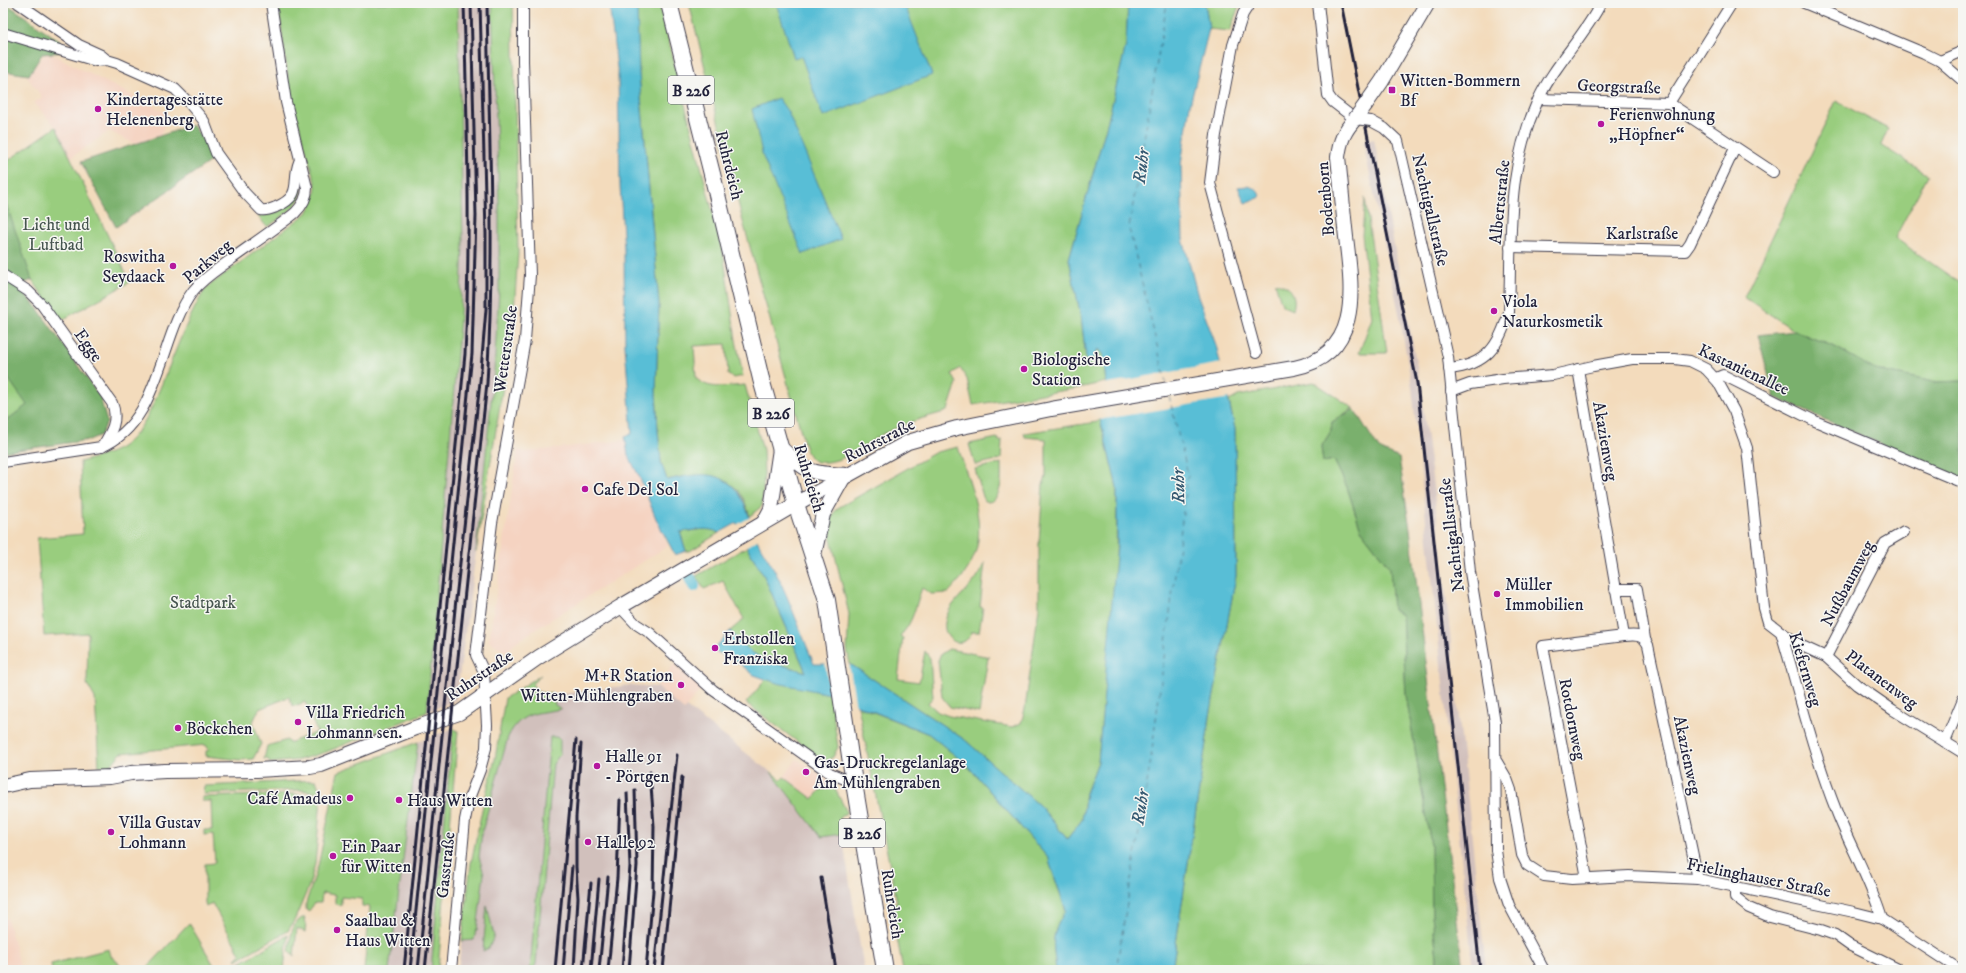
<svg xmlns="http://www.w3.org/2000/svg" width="1966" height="973" font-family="'IM FELL DW Pica',serif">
	<rect width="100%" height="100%" fill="#f6f6f2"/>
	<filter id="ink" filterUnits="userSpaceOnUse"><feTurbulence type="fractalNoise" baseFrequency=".025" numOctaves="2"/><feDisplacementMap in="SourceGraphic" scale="8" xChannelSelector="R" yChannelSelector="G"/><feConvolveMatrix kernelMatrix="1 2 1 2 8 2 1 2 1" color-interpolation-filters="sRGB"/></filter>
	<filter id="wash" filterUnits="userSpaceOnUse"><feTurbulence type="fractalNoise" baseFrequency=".012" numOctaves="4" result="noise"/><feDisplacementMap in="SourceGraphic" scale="16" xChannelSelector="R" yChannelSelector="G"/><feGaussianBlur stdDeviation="0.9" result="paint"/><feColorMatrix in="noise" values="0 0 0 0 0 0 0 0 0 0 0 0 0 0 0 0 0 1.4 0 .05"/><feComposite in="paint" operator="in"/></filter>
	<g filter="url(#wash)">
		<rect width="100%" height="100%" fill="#f3dbbc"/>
		<g fill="#f5d3c1">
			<path d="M47,52L169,114L153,153L109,131L70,158L56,127L34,103L42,97L27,77Z"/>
			<path d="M626,440L628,455L639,476L643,489L668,546L517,641L507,652L489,641L518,450L525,452Z"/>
			<path d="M674,664L701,689L684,710L657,687Z"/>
			<path d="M797,759L828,781L834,787L820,790L813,799L784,777Z"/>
			<path d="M7,918L21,970H3V919Z"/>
		</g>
		<g fill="#d1c0bc">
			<path d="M459,3H492L499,203V289L494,372L476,552L456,700L427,712L460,318L463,243Z"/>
			<path d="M1374,139L1420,383L1440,540L1486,970H1473L1412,387L1400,318L1363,142Z"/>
			<path d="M630,685L657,687L684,710L686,707L771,772L821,837L842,834L864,970H458L471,863L482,810L495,759L504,709L554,705L553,694L556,695Z"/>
			<path d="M453,728L431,970H389L418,742Z"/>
		</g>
		<g fill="#99cd7e" stroke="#5e785c">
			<path d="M278,3H458L463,243L460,318L427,712L326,752L299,760L270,763L268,759H264L267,746L287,740L289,743L317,732L312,720H314L305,702L295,706L292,705L289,697L259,709L253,722L261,744L253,759L241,760L206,756V751L209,750L206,745L121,753L111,765L99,767L95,698L87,684L88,633L44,636L37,538L83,534L80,462C94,458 107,455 120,448C145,432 155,399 166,374C178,345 189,315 206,288L307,213L314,200L316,186L290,92Z"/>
			<path d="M492,3H513L518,253L513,326L476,552L494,372L499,289V203Z"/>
			<path d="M636,3H659L723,252L736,340L743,376L734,378L728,375L726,344L694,346L696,378C708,391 728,386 745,385L763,450L764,473L762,506L750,516C747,509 745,499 740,493C725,472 689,474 667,480L661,462L658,431L656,392L659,304L639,74Z"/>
			<path d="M689,3H1128L1126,45L1109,117L1069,259L1081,317L1087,365L1099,349L1103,355L1106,382L1079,388L973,405L967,379L960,368L952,374L957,383L948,410L945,412C925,417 906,423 887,432C866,442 844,465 818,462C811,461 809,455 806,450L742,218Z"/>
			<path d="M1205,3H1240L1230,31L1209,29Z"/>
			<path d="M1836,101L1888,129L1881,145L1928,175L1895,238L1963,285V381L1934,382L1875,370L1837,348L1795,331L1744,297Z"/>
			<path d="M56,127L130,282L60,321L15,254L3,219V164Z"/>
			<path d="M299,178C310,201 285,214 269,226H266L258,216C280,215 301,202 299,178Z"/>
			<path d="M1365,198L1387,353H1359L1372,318L1362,235Z"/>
			<path d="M1275,283C1291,285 1297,295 1293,310L1282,305Z"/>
			<path d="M3,371L28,405L3,423Z"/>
			<path d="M1314,382L1353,408L1332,422L1331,431L1321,447L1323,462L1334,460L1347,487L1361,530L1390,568L1393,610L1402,615L1406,695L1431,845L1432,915L1437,957L1436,970H1172L1210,716L1236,576L1235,429L1229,401L1238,396Z"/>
			<path d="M1100,419L1117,487L1116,569L1098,762L1086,793L1082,820L1067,839L1041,807L965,740L850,664L847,650L849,614L828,526L836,509L936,452L958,447C969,484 990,526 971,563C966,574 956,584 948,593L931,594L922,588C915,606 914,622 900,636L903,638L898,679L919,682L925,651L930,658L933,697L928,703L938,712L949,716L1012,727L1021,723L1025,709L1039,607V543L1043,484L1046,477V439L1025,437L1024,433L1097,422Z"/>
			<path d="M997,438L999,441L1002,440L1001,459L975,465L969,444Z"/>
			<path d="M1001,463C1001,477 1003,491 993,501L988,502L984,500L975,469Z"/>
			<path d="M705,529L715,530L719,533L690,551H686L680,532Z"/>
			<path d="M747,547L764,576L806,672L765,660L750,651L730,631L744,619L723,581L704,589L696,576Z"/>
			<path d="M985,562L980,607L983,608L979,632H972C964,652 939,641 946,618C950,603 967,591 976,579C979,574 982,568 985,562Z"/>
			<path d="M949,649L990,657L988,658L979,713L950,707L942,697L938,660L942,653Z"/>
			<path d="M541,675L532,684L538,692L553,694L555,705L561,709C536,714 521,711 508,737L482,832L479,857L484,874L477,930H476L474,940L462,941L471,863L482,810L495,759L505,698Z"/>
			<path d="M766,679L830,694L838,747L833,757L827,761L819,758L746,703Z"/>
			<path d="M858,706L929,734L967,765L1049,859L1050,864L1066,911C1050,935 1053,942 1056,970H903L891,905L897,902Z"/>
			<path d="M453,728L458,731L438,970H431Z"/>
			<path d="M550,737H556L560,739V754L553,764L536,964L533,970H530Z"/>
			<path d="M418,742L389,970H364L370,907L362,906V899L341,897V905L335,904V895L322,893L321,903H315L308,912L306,909V903L318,866L338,772Z"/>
			<path d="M771,772L781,780L784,777L813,799L820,790L834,787L847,812L839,818L842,834L821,837Z"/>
			<path d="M316,780L319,788V793L300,790L203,794L204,786Z"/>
			<path d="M293,794L316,796L321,799L315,864L309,886L295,919L288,931L236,960L235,959L241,955L212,903L206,907L205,904V864L215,863L213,834L204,835V830H212L211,801H202V797Z"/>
			<path d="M487,905L494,936L489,948L483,951Z"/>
			<path d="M302,918H305L304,921L306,922L305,932L297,928L294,956L289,952C291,939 290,925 302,918Z"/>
			<path d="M189,923L215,967L210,970H145Z"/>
			<path d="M288,935L284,970H245L242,962L238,964Z"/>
			<path d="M109,949L111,956L126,970H52L51,964Z"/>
		</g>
		<g fill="#7ab06d" stroke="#4e6954">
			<path d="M3,3L7,4L74,51L42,54L29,75L3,71Z"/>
			<path d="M193,125L215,158L116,227L81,162Z"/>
			<path d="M3,194L32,280L18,286L38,309L100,397L107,422L101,435L89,440L3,452V423L27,405L3,371Z"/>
			<path d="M1795,331L1837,348L1875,370L1934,382L1963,381V478L1894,450L1774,397L1758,335Z"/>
			<path d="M1354,409L1379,449L1399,458L1410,529L1463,970H1436L1437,957L1432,915L1431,845L1406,695L1402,615L1393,610L1390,568L1361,530L1347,487L1334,460L1323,462L1321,447L1331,431L1332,422Z"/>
		</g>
		<g fill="#58bed6" stroke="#3d7088">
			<path d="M609,3H636L637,7L639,74L659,304L656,391L658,431L661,462L667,480C686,476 709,470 726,481C748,495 748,521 758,542C763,552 770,561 775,571C790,600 801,633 814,664H850L965,740L1041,807L1067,839L1082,820L1086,793L1098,762L1117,545V487L1100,419L1106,382L1103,355L1098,349L1087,366L1081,317L1069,259L1109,117L1126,45L1128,3H1205L1209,29L1190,105L1181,165L1183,239L1198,297L1216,345L1235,429L1236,576L1210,716L1172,970H1056C1053,942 1050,935 1066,910L1050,864L1049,859L967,765L929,734L830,694L777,683L754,675L736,661L713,650L730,631L750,651L765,660L806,672L764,576L747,547L737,523L719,533C708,526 693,531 680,532L686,551L675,555L657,521L639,476L628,455L625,436L632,434L625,346L624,251L620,185L618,76Z"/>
			<path d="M776,3H904L932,75L823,117L801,56L794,58Z"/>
			<path d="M778,98L788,112L841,239L803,254L763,157L752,109Z"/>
			<path d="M1248,186C1254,188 1259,190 1260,197L1245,203L1238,187Z"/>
		</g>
		<g fill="#f3dbbc">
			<path d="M1222,363L1230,398L1098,420L1103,384Z"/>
			<path d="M752,516L759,539L745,547L736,526L728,530Z"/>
			<path d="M825,662H849L856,708L830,697Z"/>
		</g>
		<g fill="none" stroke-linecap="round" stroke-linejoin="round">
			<path stroke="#58bed6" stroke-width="12" d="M690,578L694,586"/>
			<g stroke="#355971" stroke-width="1" stroke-dasharray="5 4" stroke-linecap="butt">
				<path d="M1166,383L1129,228L1167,3"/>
				<path d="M1116,970L1150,765L1188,475L1169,396"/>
			</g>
		</g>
	</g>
	<g filter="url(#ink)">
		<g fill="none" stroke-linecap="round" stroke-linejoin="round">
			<g stroke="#413e4e" stroke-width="12">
				<g id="street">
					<path d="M18,3L79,45L101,55L107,60"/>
					<path d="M1250,3L1243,14L1233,45L1216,135L1210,183L1256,353"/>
					<path d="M1318,3L1328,95L1333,102L1355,119"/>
					<path d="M1804,3L1924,53L1940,61L1963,81"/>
					<path d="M3,33L96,61L107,60L117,63L175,89L189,103L204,121L216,153L244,192L261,210C267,211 271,209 276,207C304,195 291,182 299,162"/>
					<path d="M1940,61L1963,51"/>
					<path d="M1539,99L1669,103L1773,172"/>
					<path d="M1669,103L1732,3"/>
					<path d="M1371,121L1384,128L1398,141L1448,357L1470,572L1495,722L1496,850L1500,878L1509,905L1544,970"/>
					<path d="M1510,247L1685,251L1690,244L1735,148"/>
					<path d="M3,275L28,291L42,305L112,403C119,420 111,433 102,447"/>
					<path d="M1449,369C1487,365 1499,346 1509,312C1512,234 1505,174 1538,100C1554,65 1584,37 1601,3"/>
					<path d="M1578,369L1624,636C1635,635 1643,634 1648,645L1698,879"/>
					<path d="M1716,378L1723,375L1815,421L1963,483"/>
					<path d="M1451,391L1470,384L1503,379L1553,375L1593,366L1632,359H1675L1690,361L1706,369L1718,382L1734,411L1747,448L1764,608L1768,622L1781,632C1799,692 1813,752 1836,810C1850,847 1871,881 1882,919"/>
					<path d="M3,462L101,447C161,423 159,336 193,291C204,277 220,268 233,258C254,243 275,229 295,213C302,206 307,199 307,188L286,102L271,3"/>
					<path d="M1615,589H1637L1645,639"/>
					<path d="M620,607L636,624L650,633L713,690L830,773L854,783"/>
					<path d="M1781,632L1802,646L1826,657L1857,685L1893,710L1963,753"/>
					<path d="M1826,657L1885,543L1904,532"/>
					<path d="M1945,742L1963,699"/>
					<path d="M1497,762L1507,779L1511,790L1522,855L1527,865L1544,876L1572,879L1629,876L1698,879L1854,912L1882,919L1960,970"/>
					<path d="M1587,878L1543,646L1624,636"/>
					<path d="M1735,886V897L1749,908L1770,917L1821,930L1835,935L1849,945L1900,970"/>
					<path d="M451,970L465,820L470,796L480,770L486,748L487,725L484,672L476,655L492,523L525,340L530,275L523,61V3"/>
				</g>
			</g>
			<g stroke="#413e4e" stroke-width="16">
				<g id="secondary">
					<path d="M1366,104L1382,81L1428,3"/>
					<path d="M781,448C809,474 810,473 848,475"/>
					<path d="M764,522L771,509L780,449"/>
					<path d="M814,555L823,514L842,480"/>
					<path d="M3,786L30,780L110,777L131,773L165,771L257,770L310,767L321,765L415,728L459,713L539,657L620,607L796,504L908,442L957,428L1051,409L1294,368C1363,354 1352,288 1346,237C1343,210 1341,184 1338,157C1340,141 1344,131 1355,119"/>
				</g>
			</g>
			<g stroke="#413e4e" stroke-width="18">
				<path id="primary" d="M669,3L713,178L761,379L796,504L827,600L854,783L885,970"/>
			</g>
			<use href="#street" stroke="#fff" stroke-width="10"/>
			<use href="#secondary" stroke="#fff" stroke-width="14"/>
			<use href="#primary" stroke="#fff" stroke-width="16"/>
			<g stroke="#22223b" stroke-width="3">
				<path d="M1341,3L1417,383L1480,970"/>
				<path d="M821,878L836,970"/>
				<path d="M404,970L465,354C471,237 467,120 464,3"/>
				<path d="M410,970L472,354L476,216L471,3"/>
				<path d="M418,970L456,599L480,382L486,309V234L480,3"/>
				<path d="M425,970L487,383C495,256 489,130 487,3"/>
				<path d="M555,970L576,740"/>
				<path d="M563,970L572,866"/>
				<path d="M574,970L578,898L576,867V817L581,744"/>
				<path d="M583,970L591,883"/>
				<path d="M591,970L599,879"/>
				<path d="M599,970L608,877"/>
				<path d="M608,970L617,878L620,800"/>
				<path d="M622,970L630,866L627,793"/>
				<path d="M629,970L637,865L635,790"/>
				<path d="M646,970L653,891L654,826L650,772"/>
				<path d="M654,970L677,755"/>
				<path d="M663,970L682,777"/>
			</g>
			<g stroke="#413e4e" stroke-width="12" stroke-linecap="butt">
				<path id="street-bridge" d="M1355,119L1371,121"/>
			</g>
			<g stroke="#413e4e" stroke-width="16" stroke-linecap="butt">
				<path id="secondary-bridge" d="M1355,119L1366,104"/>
			</g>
			<use href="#street-bridge" stroke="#fff" stroke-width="10"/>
			<use href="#secondary-bridge" stroke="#fff" stroke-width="14"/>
		</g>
	</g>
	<g fill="#b5179e" stroke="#f6f6f2" stroke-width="1.5">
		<rect x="1388" y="86" width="8" height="8" rx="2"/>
		<circle cx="98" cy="109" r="4"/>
		<circle cx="1601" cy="124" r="4"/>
		<circle cx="173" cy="266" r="4"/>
		<circle cx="1494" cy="311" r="4"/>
		<circle cx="1024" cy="369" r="4"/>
		<circle cx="585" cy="489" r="4"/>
		<circle cx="1497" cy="594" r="4"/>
		<circle cx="715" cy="648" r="4"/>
		<circle cx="681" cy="685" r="4"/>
		<circle cx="298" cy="722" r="4"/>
		<circle cx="178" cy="728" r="4"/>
		<circle cx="597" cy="766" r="4"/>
		<circle cx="806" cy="772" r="4"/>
		<circle cx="350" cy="798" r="4"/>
		<circle cx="399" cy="800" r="4"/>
		<circle cx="111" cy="832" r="4"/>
		<circle cx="588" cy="842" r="4"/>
		<circle cx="333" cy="856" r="4"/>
		<circle cx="337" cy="930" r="4"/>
	</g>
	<g text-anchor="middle" stroke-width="3" stroke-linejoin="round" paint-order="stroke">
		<g fill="#f6f6f2" stroke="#626272" stroke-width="1">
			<rect x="668" y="76" width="46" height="28" rx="3"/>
			<rect x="748" y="399" width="46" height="28" rx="3"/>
			<rect x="839" y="819" width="46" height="28" rx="3"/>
		</g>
		<g font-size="16" font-weight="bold" fill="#22223b">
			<text x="691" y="96">B 226</text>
			<text x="771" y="419">B 226</text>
			<text x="862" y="839">B 226</text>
		</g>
		<g font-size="17" fill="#22223b" stroke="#f6f6f2" text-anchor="start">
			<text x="1400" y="86">Witten-Bommern<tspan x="1400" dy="20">Bf</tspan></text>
			<text x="106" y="105">Kindertagesstätte<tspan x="106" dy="20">Helenenberg</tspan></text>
			<text x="1609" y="120">Ferienwohnung<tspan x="1609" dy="20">„Höpfner“</tspan></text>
			<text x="165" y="262" text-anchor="end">Roswitha<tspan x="165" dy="20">Seydaack</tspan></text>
			<text x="1502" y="307">Viola<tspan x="1502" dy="20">Naturkosmetik</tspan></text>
			<text x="1032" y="365">Biologische<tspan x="1032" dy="20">Station</tspan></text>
			<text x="593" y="495">Cafe Del Sol</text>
			<text x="1505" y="590">Müller<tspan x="1505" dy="20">Immobilien</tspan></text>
			<text x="723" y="644">Erbstollen<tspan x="723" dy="20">Franziska</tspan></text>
			<text x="673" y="681" text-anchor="end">M+R Station<tspan x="673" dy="20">Witten-Mühlengraben</tspan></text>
			<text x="306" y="718">Villa Friedrich<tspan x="306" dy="20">Lohmann sen.</tspan></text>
			<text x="186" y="734">Böckchen</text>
			<text x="605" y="762">Halle 91<tspan x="605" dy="20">- Pörtgen</tspan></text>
			<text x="814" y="768">Gas-Druckregelanlage<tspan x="814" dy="20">Am Mühlengraben</tspan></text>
			<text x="342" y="804" text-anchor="end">Café Amadeus</text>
			<text x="407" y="806">Haus Witten</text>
			<text x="119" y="828">Villa Gustav<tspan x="119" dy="20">Lohmann</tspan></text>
			<text x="596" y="848">Halle 92</text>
			<text x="341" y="852">Ein Paar<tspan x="341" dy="20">für Witten</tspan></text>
			<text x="345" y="926">Saalbau &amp;<tspan x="345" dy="20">Haus Witten</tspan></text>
		</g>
		<g font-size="17" fill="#22223b" stroke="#f6f6f2">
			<text transform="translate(1619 86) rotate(2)" y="6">Georgstraße</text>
			<text transform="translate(730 165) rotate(76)" y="6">Ruhrdeich</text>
			<text transform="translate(1325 199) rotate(-95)" y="6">Bodenborn</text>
			<text transform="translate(1499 202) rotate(-84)" y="6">Albertstraße</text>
			<text transform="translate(1431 210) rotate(77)" y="6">Nachtigallstraße</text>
			<text x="1642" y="239">Karlstraße</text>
			<text transform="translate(207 261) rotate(-40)" y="6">Parkweg</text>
			<text transform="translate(89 345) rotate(55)" y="6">Egge</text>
			<text transform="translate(505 349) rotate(-82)" y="6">Wetterstraße</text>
			<text transform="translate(1744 369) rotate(25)" y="6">Kastanienallee</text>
			<text transform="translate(879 440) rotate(-27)" y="6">Ruhrstraße</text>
			<text transform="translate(1606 441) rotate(80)" y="6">Akazienweg</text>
			<text transform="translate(810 478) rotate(73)" y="6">Ruhrdeich</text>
			<text transform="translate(1451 535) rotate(-97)" y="6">Nachtigallstraße</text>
			<text transform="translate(1847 583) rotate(-62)" y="6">Nußbaumweg</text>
			<text transform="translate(1806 669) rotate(73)" y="6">Kiefernweg</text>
			<text transform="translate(479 675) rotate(-34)" y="6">Ruhrstraße</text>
			<text transform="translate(1882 679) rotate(37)" y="6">Platanenweg</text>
			<text transform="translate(1573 719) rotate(79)" y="6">Rotdornweg</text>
			<text transform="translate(1688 755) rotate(78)" y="6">Akazienweg</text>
			<text transform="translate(445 865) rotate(-84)" y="6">Gasstraße</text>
			<text transform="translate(1759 877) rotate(11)" y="6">Frielinghauser Straße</text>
			<text transform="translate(893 904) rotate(81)" y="6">Ruhrdeich</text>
		</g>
		<g font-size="17" fill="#46554f" stroke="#f6f6f2">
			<text x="56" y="230">Licht und<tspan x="56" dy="20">Luftbad</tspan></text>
			<text x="203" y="608">Stadtpark</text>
		</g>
		<g font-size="18" font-style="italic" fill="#355971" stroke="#f6f6f2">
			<text transform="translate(1141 166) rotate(-83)" y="6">Ruhr</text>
			<text transform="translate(1178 486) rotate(-92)" y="6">Ruhr</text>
			<text transform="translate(1140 807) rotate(-81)" y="6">Ruhr</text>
		</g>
	</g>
	<rect width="1966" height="973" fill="none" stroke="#f6f6f2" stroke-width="16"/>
</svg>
